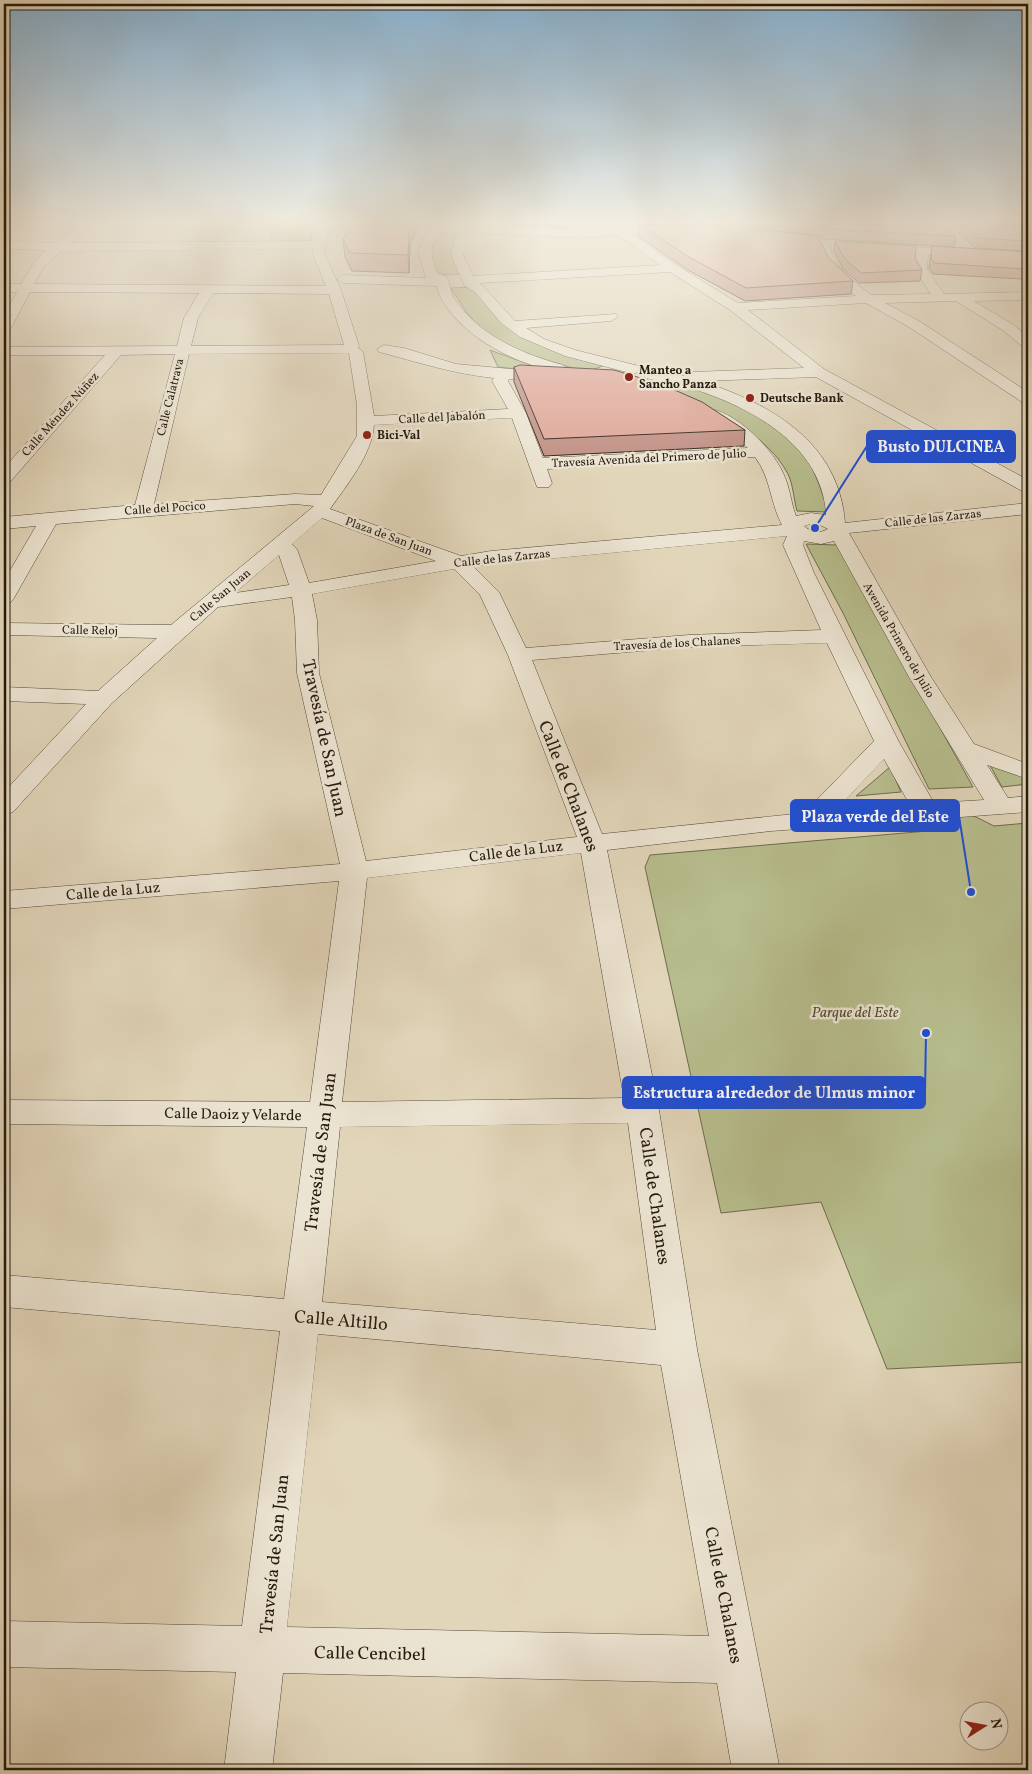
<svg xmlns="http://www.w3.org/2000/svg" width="1032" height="1774" font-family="Vollkorn,serif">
	<rect width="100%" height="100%" fill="#e2d6ba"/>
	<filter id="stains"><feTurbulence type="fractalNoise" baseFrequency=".004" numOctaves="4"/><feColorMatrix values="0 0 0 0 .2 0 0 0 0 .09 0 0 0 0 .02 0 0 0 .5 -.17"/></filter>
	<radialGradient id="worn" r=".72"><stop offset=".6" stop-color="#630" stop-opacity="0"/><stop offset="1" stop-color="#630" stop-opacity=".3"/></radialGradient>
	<g fill="#b7bd8d" stroke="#6e6c4e">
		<path d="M272,225H312L311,243L269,244Z"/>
		<path d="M437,233L460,234V274L436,275L430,253Z"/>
		<path d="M474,287C483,300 492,315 505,326C532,347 572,354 605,365L587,372C553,362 508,352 481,328C468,317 460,302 451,288Z"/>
		<path d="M490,350L536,367L525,370L498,367Z"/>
		<path d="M682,384C722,398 780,419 805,455C816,473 822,492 828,512L797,511C794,500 793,484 788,474C765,431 713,411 672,393Z"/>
		<path d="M806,544L838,545L973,787L929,789L843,613Z"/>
		<path d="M987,760L1028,774V784L1002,787Z"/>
		<path d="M890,767L901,792L856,796Z"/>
		<path d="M964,811L994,826L1028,823V1362L887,1369L821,1202L721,1213L645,867L650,855L951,829Z"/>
	</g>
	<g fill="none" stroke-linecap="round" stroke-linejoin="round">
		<g stroke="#544a3a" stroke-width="1">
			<g id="minor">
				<path d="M79,225H93L70,243L314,241L318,225H330L324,253L341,290L359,346L358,348L363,352L374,416L508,409L492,381L494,378C454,374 417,362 379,352L377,349L384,345L404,348L456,364L555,373L558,376L550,381L509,379L508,381L526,413L543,458L748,448L709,418L707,415L715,410C741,417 774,451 784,475C790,488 791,503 796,516L811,513L826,515C823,444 747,405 687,387C673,383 659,382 646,378L643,375L651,370L684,376L691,372L804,368L730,310L670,272L480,283L515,321L616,314L618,317L611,321L526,328L544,339L575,350L639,366L642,369L634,374L565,356L520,337L501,323L476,293L464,285L451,254L459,229L467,225L583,230L642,228V232L632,234L676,265L738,303L856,296C838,281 822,270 818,245L824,241L830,245C834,269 853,280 871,295L931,294L915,269L916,254L879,252L873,248L875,245L1028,253V261L928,255L927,269L944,294L1028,292V300L974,301L1014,325L1028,337V348L1023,347L1004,331L956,301L885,303L919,321L1028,392V404L1022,402L909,327L866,303L748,310L824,369L1028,480V492L1022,491L816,377L701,381C771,404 839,442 845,523L1028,503V514L849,533L931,677L974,744L1028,764V779L987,765L1008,798L1028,796V812L771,831L607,850L659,1110L697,1349L780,1770H732L717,1683L283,1673L272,1770H224L236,1672L4,1667V1621L242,1626L280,1331L4,1307V1275L284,1299L307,1127L4,1124V1100L310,1102L339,881L4,909V891L340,864L297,673L295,620L292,597L218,607L112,703L13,812L4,815V792L86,704L4,701V687L98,691L157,638L4,635V623L171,625L314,506L295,504L56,524L14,598L11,602L4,604V581L36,526L4,529V517L135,505L175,354L121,355L10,482L4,483V468L105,355H4V347L177,346L184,318L199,293L30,292L11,328L4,332V316L17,292H4V284H21L35,261L46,250L4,249V241L55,243ZM469,233L583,238L618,235L660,265L473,276L463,254ZM313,249L312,253L326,286L34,284L44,266L61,251ZM213,293L329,294L344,345L191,346L198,318ZM349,353L357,405V436L321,495L295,494L154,504L189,354ZM512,418L537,487H549L552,483L547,469L755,457C771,478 770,503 782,525L491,551L461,556L330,509C346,486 372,455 374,425ZM322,518L436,561L309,583L297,549L292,544ZM811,524L820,525L828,529C820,534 810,532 804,526ZM787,536L783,545L821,630L689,635L526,648L499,592L473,566ZM804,541L821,544L834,541L909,677L984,800L934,803L899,742L814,573L803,545ZM279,555L289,585L235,593ZM454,569L480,595L508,655L577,837L366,861L319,673L317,620L312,594ZM827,643L874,741L804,813L602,834L532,660L689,647ZM884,759L910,805L835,811ZM581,853L624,1098L342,1102L367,878ZM628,1123L656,1330L322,1302L340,1127ZM318,1334L661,1365L709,1636L287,1627Z"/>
				<path d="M437,226L443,230C428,246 430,253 437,273L447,277C450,283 450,292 454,298C478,335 522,354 563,365L566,368L563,371L558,373C517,362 479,346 451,313C445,304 438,296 437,286L343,283L337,279L343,275L426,278L418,252L428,230Z"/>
			</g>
		</g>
		<use href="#minor" fill="#ece4d2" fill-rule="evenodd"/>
	</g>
	<g fill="#bf8c81" stroke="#251b0f" fill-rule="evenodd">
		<path d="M517,225H571L570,228Z"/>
		<path d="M639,225H945L956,236L954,247L825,239L818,237L828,257L853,281L851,294L745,301L686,269L638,236ZM740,228L807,234L813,236Z"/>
		<path d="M950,225H1028V252V251L975,248Z"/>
		<path d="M343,239L410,243L409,273L352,271L345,257Z"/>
		<path d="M835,241L915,259L922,270L920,281L859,283L843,269L834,251Z"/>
		<path d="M932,246L1028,252V292L1025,290L1022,279L933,274L929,268Z"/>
		<path d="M514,367L745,430L744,446L544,456L514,382Z"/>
	</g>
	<path fill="#9b7269" stroke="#251b0f" d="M409,225H421L410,243L409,273L408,255Z"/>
	<g fill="#dea396" stroke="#251b0f">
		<path d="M353,225H409L408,255L350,253L343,239Z"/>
		<path d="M641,225H718L818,236L828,257L853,281L746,288L687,256Z"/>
		<path d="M813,225H945L956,236L827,229Z"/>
		<path d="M963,225H1028V241L977,238Z"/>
		<path d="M835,241L916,246L915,259L922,270L861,273L844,258Z"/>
		<path d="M932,246L1028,252V280L1027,279L1024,269L934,263L931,258Z"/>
		<path d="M520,365L614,370L661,384L702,402L745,430L544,439L514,367Z"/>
	</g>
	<linearGradient id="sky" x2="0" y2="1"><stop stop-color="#89b5d6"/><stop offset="0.47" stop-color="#f2ede0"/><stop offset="1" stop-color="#f2ede0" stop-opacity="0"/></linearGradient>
	<rect width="1032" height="474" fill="url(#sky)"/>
	<g fill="#8f2418" stroke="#ece4d2" stroke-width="2">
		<circle cx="629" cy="377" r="5"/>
		<circle cx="750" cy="398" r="5"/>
		<circle cx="367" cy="435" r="5"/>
	</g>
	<g text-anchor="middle" stroke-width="5" stroke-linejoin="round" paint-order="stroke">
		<g font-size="12" font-weight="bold" fill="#251b0f" stroke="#ece4d2" text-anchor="start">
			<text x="639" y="374">Manteo a<tspan x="639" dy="14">Sancho Panza</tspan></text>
			<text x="760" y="402">Deutsche Bank</text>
			<text x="377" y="439">Bici-Val</text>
		</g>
		<g font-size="12" fill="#251b0f" stroke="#ece4d2">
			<text transform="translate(170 397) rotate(-76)" y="4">Calle Calatrava</text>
			<text transform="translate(60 414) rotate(-48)" y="4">Calle Méndez Núñez</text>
			<text transform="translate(442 417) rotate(-3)" y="4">Calle del Jabalón</text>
			<text transform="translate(649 458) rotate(-3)" y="4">Travesía Avenida del Primero de Julio</text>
			<text transform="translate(165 508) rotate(-4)" y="4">Calle del Pocico</text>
			<text transform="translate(933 518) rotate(-6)" y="4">Calle de las Zarzas</text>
			<text transform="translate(389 536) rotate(20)" y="4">Plaza de San Juan</text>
			<text transform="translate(502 558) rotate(-6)" y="4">Calle de las Zarzas</text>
			<text transform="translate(220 595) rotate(-40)" y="4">Calle San Juan</text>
			<text transform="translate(90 630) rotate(1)" y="4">Calle Reloj</text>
			<text transform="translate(899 640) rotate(60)" y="4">Avenida Primero de Julio</text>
			<text transform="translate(677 643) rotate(-3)" y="4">Travesía de los Chalanes</text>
		</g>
		<g font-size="15" fill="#251b0f" stroke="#ece4d2">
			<text transform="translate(516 851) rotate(-7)" y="5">Calle de la Luz</text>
			<text transform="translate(113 891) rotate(-5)" y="5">Calle de la Luz</text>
			<text transform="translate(233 1114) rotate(1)" y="5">Calle Daoiz y Velarde</text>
		</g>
		<g font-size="15" font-style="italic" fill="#514c35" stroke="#ece4d2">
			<text x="855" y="1017">Parque del Este</text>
		</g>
		<g font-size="18" fill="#251b0f" stroke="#ece4d2">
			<text transform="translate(325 738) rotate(78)" y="6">Travesía de San Juan</text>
			<text transform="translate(569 786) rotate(69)" y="6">Calle de Chalanes</text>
			<text transform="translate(320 1152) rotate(-83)" y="6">Travesía de San Juan</text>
			<text transform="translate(655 1196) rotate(82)" y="6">Calle de Chalanes</text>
			<text transform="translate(341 1320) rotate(5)" y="6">Calle Altillo</text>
			<text transform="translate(274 1554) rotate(-84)" y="6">Travesía de San Juan</text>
			<text transform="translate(724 1595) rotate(79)" y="6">Calle de Chalanes</text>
			<text transform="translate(370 1653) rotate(1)" y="6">Calle Cencibel</text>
		</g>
	</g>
	<path fill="none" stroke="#1d4ed8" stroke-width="2" d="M815 528L867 446M971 892L959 816M926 1033L925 1092"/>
	<g fill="#1d4ed8" stroke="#ece4d2" stroke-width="2">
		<circle cx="815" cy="528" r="5"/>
		<circle cx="971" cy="892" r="5"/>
		<circle cx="926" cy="1033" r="5"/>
	</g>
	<g fill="#1d4ed8" stroke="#1d4ed8" stroke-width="2">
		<rect x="867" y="431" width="148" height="31" rx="5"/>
		<rect x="791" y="800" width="168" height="31" rx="5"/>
		<rect x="623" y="1077" width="302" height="31" rx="5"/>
	</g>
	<g font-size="16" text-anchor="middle" font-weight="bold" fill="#fff">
		<text x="941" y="452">Busto DULCINEA</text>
		<text x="875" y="822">Plaza verde del Este</text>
		<text x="774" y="1098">Estructura alrededor de Ulmus minor</text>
	</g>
	<rect width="1032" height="1774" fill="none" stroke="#e2d6ba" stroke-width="20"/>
	<rect x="5" y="5" width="1022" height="1764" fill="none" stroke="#251b0f" stroke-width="2.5"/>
	<rect x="10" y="10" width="1012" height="1754" fill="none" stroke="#251b0f"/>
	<g transform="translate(984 1726) rotate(79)"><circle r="24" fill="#ece4d2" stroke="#9c9484"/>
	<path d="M0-4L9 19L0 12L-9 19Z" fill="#8f2418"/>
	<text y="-8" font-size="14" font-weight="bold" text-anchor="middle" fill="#251b0f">N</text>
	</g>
	<rect width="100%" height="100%" filter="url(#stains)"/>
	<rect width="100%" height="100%" fill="url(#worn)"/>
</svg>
